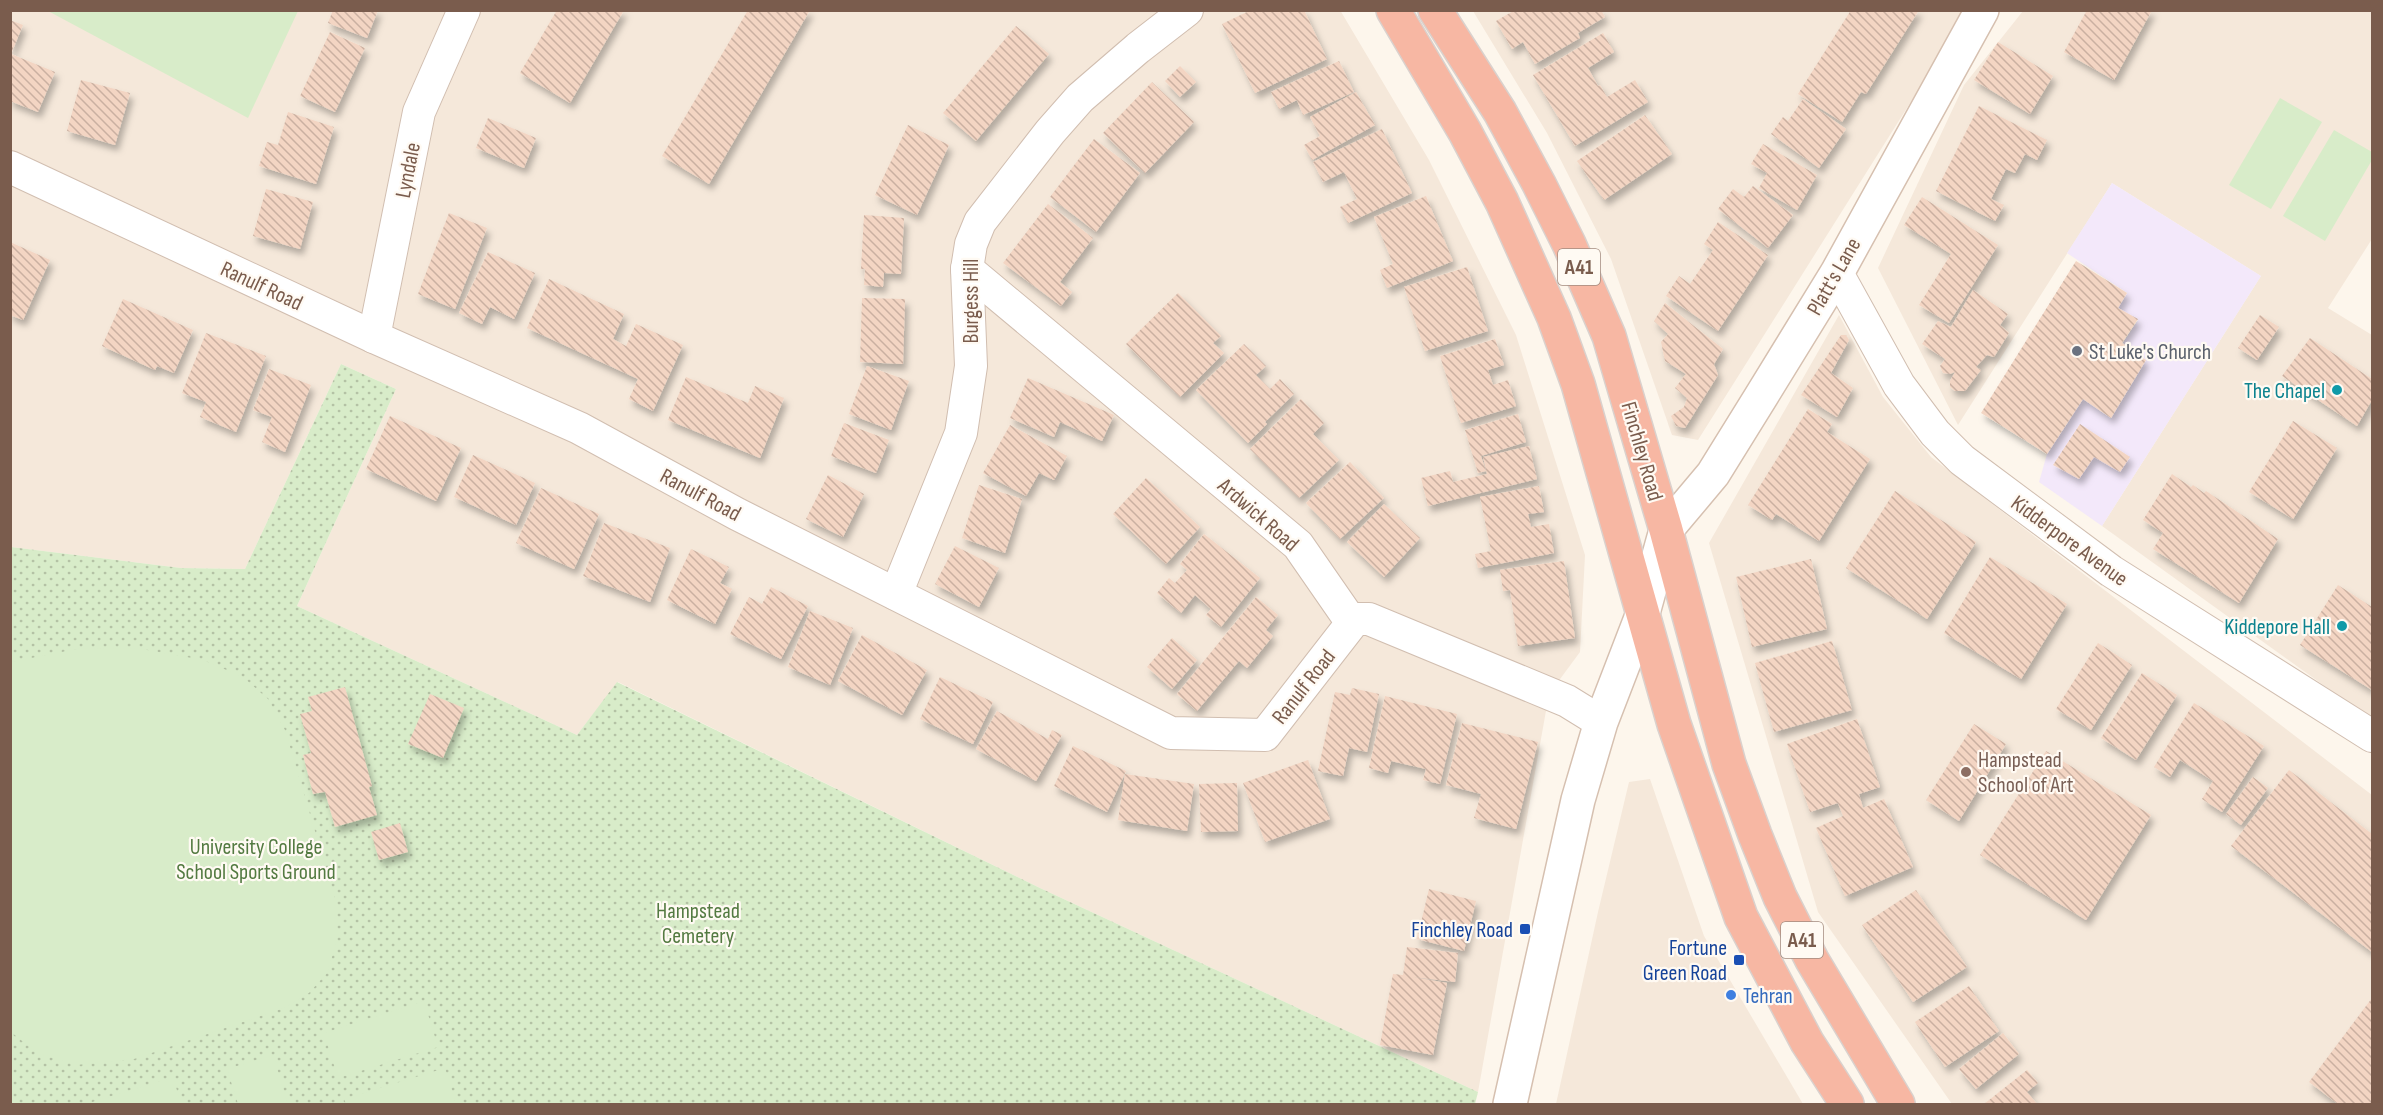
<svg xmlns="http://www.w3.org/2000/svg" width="2383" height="1115" font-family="'Sofia Sans Condensed',sans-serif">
	<defs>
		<pattern id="park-dots" width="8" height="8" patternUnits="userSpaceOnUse" patternTransform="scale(1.5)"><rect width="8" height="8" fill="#d8ecc9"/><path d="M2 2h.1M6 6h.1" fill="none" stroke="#b4c2a5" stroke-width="1.8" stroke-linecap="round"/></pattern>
		<pattern id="building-back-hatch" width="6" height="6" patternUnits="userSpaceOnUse" patternTransform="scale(1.5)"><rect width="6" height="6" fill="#f3d5c3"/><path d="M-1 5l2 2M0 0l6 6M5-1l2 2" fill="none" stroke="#cab0a1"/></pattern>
		<filter id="shadow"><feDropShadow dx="3.5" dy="6" stdDeviation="3" flood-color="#0004"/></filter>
	</defs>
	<rect width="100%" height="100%" fill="#fdf6ec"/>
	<g fill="#f5e8da">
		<path d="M1340,10L1429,160L1516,335L1585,555L1580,652L1549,694L1478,1092L1040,888L618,682L577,735L297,606L396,389L341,364L245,569L181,568L11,547V11Z"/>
		<path d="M1473,11H1968L1698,440L1672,435L1611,259L1547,133Z"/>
		<path d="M2023,11H2372V239L2328,308L2372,335V720L2102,526L2261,276L2112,183L1958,425L1878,268L1964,85Z"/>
		<path d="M1839,315L1883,397L1931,457L2372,795V1104H1952L1818,912L1709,543Z"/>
		<path d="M1650,779L1704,936L1803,1104H1556L1598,912L1629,782Z"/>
	</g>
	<path fill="#f3e8fa" d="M2112,183L2261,276L2102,526L2039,482L2047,454L2083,399L2111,418L2146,360L2123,343L2138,320L2118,308L2127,293L2067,253Z"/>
	<path fill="url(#park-dots)" d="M341,364L396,389L297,606L577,735L617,682L1040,888L1478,1092L1475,1104H11V547L181,568L245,569Z"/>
	<g fill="#d8ecc9">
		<path d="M48,11H298L248,118Z"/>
		<path d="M2280,98L2322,122L2271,209L2229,185Z"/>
		<path d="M2334,130L2372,152V160L2325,241L2283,216Z"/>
		<path d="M136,648L203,660L243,677L268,699L285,730L337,905V941L327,973L309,993L284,1008L134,1059L76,1065L37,1053L11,1032V662L77,649Z"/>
		<path d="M424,1001L438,1047L338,1078L324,1033Z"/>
		<path d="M273,1055L288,1104H238L227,1069Z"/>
		<path d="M445,1068L456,1104H346L344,1099Z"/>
		<path d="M173,1077L181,1104H86Z"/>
	</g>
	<g fill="url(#building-back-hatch)" filter="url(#shadow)">
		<path d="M333,10H378L367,38L328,23Z"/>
		<path d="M557,10H624L570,103L520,73Z"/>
		<path d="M748,10H810L709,184L662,156Z"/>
		<path d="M1251,10H1304L1327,59L1255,93L1222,24Z"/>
		<path d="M1515,10H1601L1605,17L1578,33L1580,38L1535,64L1523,42L1512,49L1496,21Z"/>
		<path d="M1851,10H1919L1866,94L1861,92L1842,122L1798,94Z"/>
		<path d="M2087,10H2152L2114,80L2064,52Z"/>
		<path d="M10,20L23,25L11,54L55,72L38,112L10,101Z"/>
		<path d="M1016,26L1049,54L976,141L943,113Z"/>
		<path d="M330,32L365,48L335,112L300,96Z"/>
		<path d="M1603,33L1614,52L1588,68L1598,86L1600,85L1607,97L1635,80L1648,102L1575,146L1533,75Z"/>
		<path d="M1998,42L2053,76L2030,114L1974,80Z"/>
		<path d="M1339,61L1354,92L1303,115L1297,100L1279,109L1271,92Z"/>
		<path d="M1180,66L1196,82L1180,97L1165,81Z"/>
		<path d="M81,80L130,93L115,145L67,131Z"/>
		<path d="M1152,82L1194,122L1145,173L1103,133Z"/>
		<path d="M1356,92L1375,125L1312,160L1304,145L1320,136L1310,117Z"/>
		<path d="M1803,99L1846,129L1819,168L1771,134L1783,117L1788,121Z"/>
		<path d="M1979,106L2047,140L2037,160L2025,154L2015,173L2006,169L1991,199L2004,205L1995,221L1936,191Z"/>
		<path d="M288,112L334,127L316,184L259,166L267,142L278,145Z"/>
		<path d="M1645,115L1672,154L1604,200L1577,161Z"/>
		<path d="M488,118L536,138L524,168L476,148Z"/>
		<path d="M908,125L949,145L917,215L875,195Z"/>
		<path d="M1382,129L1412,193L1348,223L1340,207L1357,199L1344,172L1323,182L1313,162Z"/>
		<path d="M1094,139L1140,173L1096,232L1050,197Z"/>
		<path d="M1763,144L1817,175L1797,210L1759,188L1767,173L1751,164Z"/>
		<path d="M1753,186L1793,215L1768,248L1718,209L1733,189L1744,197Z"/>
		<path d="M266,189L313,202L300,249L253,236Z"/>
		<path d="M1426,196L1453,261L1387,288L1380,270L1393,264L1374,217Z"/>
		<path d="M1922,197L1998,245L1949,323L1919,305L1951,254L1904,225Z"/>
		<path d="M1048,204L1093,238L1060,282L1072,292L1061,306L1003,263Z"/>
		<path d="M449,213L487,228L455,309L418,294Z"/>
		<path d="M864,215L904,218L901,274L884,273L883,287L864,285L865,269H861Z"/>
		<path d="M1718,222L1768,255L1718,331L1666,296L1679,276L1690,284L1713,250L1704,244Z"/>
		<path d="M10,242L50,260L23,320L10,315Z"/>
		<path d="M488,252L535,273L514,319L490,307L482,324L459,313Z"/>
		<path d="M2076,261L2127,293L2118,308L2138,319L2122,343L2146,360L2111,418L2083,399L2047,454L1981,413Z"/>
		<path d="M1467,267L1488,331L1425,351L1404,287Z"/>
		<path d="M549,279L624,314L613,339L626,346L636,324L683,345L653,411L629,399L638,379L527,328Z"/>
		<path d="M1973,290L2008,314L2000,325L2009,333L1994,357L1987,355L1976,367L1981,370L1965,391H1955L1950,387V381L1955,372L1950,374L1943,373L1940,366L1945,359L1922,344L1938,321L1951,327Z"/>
		<path d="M1178,293L1221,336L1213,343L1224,353L1180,397L1126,344Z"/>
		<path d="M862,298L905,299L903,364L860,362Z"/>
		<path d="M123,299L193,330L174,373L157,366L155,370L102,346Z"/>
		<path d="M1665,303L1723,349L1714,364L1718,375L1685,428L1676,426L1671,416L1684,407L1687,398L1675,388L1686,374L1665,361L1661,342L1668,334L1654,321Z"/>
		<path d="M2260,315L2279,327L2257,360L2238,348Z"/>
		<path d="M206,333L266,356L236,432L200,417L206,402L182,393Z"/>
		<path d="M1841,335H1846L1849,340L1831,373L1853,388L1837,417L1801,395Z"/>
		<path d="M2310,338L2372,379V400L2357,426L2282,376Z"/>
		<path d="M1495,339L1504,365L1488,370L1493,385L1508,380L1516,406L1461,423L1440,356Z"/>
		<path d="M1244,344L1266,366L1256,375L1270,389L1280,379L1294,394L1265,422L1267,424L1248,443L1196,390Z"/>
		<path d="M867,366L909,381L891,430L849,414Z"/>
		<path d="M269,369L311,385L285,452L262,442L272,417L253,410Z"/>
		<path d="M686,377L748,403L755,386L784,398L760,458L668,420Z"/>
		<path d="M1028,378L1114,415L1102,441L1060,422L1054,437L1010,418Z"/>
		<path d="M1301,399L1324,423L1313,434L1339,460L1299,498L1250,449Z"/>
		<path d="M1808,409L1832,424L1827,432L1870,459L1819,541L1776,514L1772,520L1748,505Z"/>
		<path d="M1518,414L1526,442L1481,456L1486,471L1478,473L1465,430Z"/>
		<path d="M390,416L461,448L436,501L366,469Z"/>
		<path d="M2293,421L2337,448L2293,519L2249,492Z"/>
		<path d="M844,423L889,440L876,473L831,456Z"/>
		<path d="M2080,424L2130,457L2120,472L2094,457L2079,479L2053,465Z"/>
		<path d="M1010,425L1067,456L1054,480L1039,473L1026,496L983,473Z"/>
		<path d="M1529,446L1537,479L1428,506L1421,478L1450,471L1453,482L1487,474L1483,457Z"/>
		<path d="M473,455L535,483L516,525L454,497Z"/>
		<path d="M1350,462L1384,498L1340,539L1306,503Z"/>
		<path d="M2172,474L2191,487L2193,485L2204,493L2206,491L2278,539L2239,603L2153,549L2163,533L2143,520Z"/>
		<path d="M828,475L864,494L843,537L806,519Z"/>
		<path d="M1146,478L1200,527L1166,564L1113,514Z"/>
		<path d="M979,485L1022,499L1005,553L962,538Z"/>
		<path d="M1539,486L1544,512L1528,514L1531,527L1549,524L1554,553L1478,568L1475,554L1491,551L1480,497Z"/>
		<path d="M541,488L599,514L574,569L516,543Z"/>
		<path d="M1895,491L1976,542L1927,619L1846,568Z"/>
		<path d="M1384,504L1420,538L1384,577L1347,542Z"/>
		<path d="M604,523L670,548L650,602L583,576Z"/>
		<path d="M1204,534L1260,578L1221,627L1206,615L1211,609L1195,595L1181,613L1157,593L1169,578L1175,583L1187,570L1180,564Z"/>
		<path d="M955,546L999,568L979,607L935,584Z"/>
		<path d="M691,549L729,567L720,583L732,589L715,624L667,600Z"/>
		<path d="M1990,557L2067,604L2021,679L1944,633Z"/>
		<path d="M1811,559L1827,629L1752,647L1736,577Z"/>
		<path d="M1564,561L1575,638L1518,646L1510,590L1503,591L1500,570Z"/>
		<path d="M2338,585L2372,607V690L2300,645Z"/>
		<path d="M771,587L808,606L781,659L730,634L749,597L762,604Z"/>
		<path d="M1256,597L1278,615L1266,630L1273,636L1247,668L1239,661L1197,711L1177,694Z"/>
		<path d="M810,611L853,628L830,685L788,667Z"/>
		<path d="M862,635L927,670L902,715L838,681Z"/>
		<path d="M1172,638L1197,660L1172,689L1147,667Z"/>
		<path d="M1832,641L1852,710L1774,732L1755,663Z"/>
		<path d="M2098,643L2132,665L2091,730L2056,709Z"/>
		<path d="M2142,673L2177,695L2136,760L2101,738Z"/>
		<path d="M940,677L993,702L973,744L920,719Z"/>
		<path d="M345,687L372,786L369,787L377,815L335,827L325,792L313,794L303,755L311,753L300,714L312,711L308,697Z"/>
		<path d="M1352,688L1379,694L1367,752L1349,748L1343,776L1318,771L1335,692L1350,695Z"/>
		<path d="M430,694L464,708L443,758L408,744Z"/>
		<path d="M1385,696L1457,714L1440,784L1423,780L1426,769L1391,761L1388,773L1369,768Z"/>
		<path d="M2194,703L2264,746L2222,812L2202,799L2213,781L2180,760L2170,777L2154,767Z"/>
		<path d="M997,711L1048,739L1052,730L1062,735L1036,781L976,749Z"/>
		<path d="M1857,719L1880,787L1859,794L1863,808L1884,799L1913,867L1845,896L1816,828L1843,816L1838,803L1810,812L1787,744Z"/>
		<path d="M1462,723L1538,742L1516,829L1474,818L1481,794L1446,785Z"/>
		<path d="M1974,724L2006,744L1959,821L1926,800Z"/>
		<path d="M1073,746L1126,771L1107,812L1054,786Z"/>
		<path d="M2046,751L2151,815L2086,920L1980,855Z"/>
		<path d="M1308,760L1330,819L1265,842L1243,783Z"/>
		<path d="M2289,770L2372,834V952L2231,846Z"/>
		<path d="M1125,774L1194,784L1187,831L1118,820Z"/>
		<path d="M2253,777L2268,788L2241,825L2226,814Z"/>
		<path d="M1237,783L1238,831L1201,832L1199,784Z"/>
		<path d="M400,823L408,852L379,860L371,832Z"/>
		<path d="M1429,889L1476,901L1464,951L1417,939Z"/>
		<path d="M1916,890L1967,967L1913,1002L1862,925Z"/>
		<path d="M1407,947L1458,953L1455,982L1413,977L1447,983L1433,1055L1380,1045L1393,974L1403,975Z"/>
		<path d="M1969,986L1999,1031L1945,1067L1915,1022Z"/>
		<path d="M2372,998V1104H2338L2309,1082Z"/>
		<path d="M2003,1033L2019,1054L1976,1089L1959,1069Z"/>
		<path d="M2027,1070L2038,1083L2027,1092L2037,1104H1984Z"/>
	</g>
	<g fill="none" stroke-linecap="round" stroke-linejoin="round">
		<g stroke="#d1beb0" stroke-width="34">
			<g id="street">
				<path d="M10,167L374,337L579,428L737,514L1171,733L1265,735L1352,623L1358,619H1369L1567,701L1601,722"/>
				<path d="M967,269L1298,545L1352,623"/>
				<path d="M1837,273L1899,385L1935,433L1962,460L2111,571L2372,736"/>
				<path d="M374,337L419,112L464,10"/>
				<path d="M896,594L961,433L971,366L967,269L971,244L980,222L1050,132L1080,98L1138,48L1187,10"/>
			</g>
		</g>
		<g stroke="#d6c0b0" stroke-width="36">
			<path id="secondary" d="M1510,1104L1578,800L1601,722L1643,613L1666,530L1713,474L1762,395L1837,273L1982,10"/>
		</g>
		<g stroke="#dad1cd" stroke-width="36">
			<g id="highway">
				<path d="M1393,10L1465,132L1502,202L1554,318L1578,384L1674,724L1741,917L1807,1042L1847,1104"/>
				<path d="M1435,10L1500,112L1539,184L1569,244L1609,336L1666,530L1729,764L1755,835L1780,897L1812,960L1898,1104"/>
			</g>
		</g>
		<use href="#street" stroke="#fff" stroke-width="32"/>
		<use href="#secondary" stroke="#fff" stroke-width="33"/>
		<use href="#highway" stroke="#f7b7a3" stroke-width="33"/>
	</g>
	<circle fill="#6b7280" stroke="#fffaf3" stroke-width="2" cx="2077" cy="351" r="6"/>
	<g fill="#0f9aa8" stroke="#fffaf3" stroke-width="2">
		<circle cx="2337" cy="390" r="6"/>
		<circle cx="2342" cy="626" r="6"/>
	</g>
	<circle fill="#8d6e63" stroke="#fffaf3" stroke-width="2" cx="1966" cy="772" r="6"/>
	<g fill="#1a4fb4" stroke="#fffaf3" stroke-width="2">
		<rect x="1519" y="923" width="12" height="12" rx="3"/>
		<rect x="1733" y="954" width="12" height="12" rx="3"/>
	</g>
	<circle fill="#3f7fe0" stroke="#fffaf3" stroke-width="2" cx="1731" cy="995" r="6"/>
	<g text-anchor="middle" stroke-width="4.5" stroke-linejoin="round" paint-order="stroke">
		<g fill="#fffaf3" stroke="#a28b7f" stroke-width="1.5">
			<rect x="1558" y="249" width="42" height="36" rx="4.5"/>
			<rect x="1781" y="922" width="42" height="36" rx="4.5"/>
		</g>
		<g font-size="21" font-weight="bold" fill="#7a5c4d">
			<text x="1579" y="274">A41</text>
			<text x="1802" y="947">A41</text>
		</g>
		<g font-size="22" fill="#7a5c4d" stroke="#fffaf3">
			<text transform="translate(407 170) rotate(-79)" y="8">Lyndale</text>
			<text transform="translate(1833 276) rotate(-60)" y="8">Platt's Lane</text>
			<text transform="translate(262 285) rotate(25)" y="8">Ranulf Road</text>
			<text transform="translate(970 301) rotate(-90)" y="8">Burgess Hill</text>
			<text transform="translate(1643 451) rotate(74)" y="8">Finchley Road</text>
			<text transform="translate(701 494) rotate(28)" y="8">Ranulf Road</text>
			<text transform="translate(1259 514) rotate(41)" y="8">Ardwick Road</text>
			<text transform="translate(2070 540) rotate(36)" y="8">Kidderpore Avenue</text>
			<text transform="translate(1303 686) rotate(-52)" y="8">Ranulf Road</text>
		</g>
		<g font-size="22" fill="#5b616d" stroke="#fffaf3" text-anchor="start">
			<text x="2089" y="359">St Luke's Church</text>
		</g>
		<g font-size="22" fill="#0d838f" stroke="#fffaf3" text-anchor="end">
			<text x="2325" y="398">The Chapel</text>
			<text x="2330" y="634">Kiddepore Hall</text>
		</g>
		<g font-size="22" fill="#785e54" stroke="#fffaf3" text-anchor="start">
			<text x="1978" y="767">Hampstead<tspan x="1978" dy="25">School of Art</tspan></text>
		</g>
		<g font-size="22" fill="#537a41" stroke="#fffaf3">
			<text x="256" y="854">University College<tspan x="256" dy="25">School Sports Ground</tspan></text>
			<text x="698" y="918">Hampstead<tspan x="698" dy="25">Cemetery</tspan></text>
		</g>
		<g font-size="22" fill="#164399" stroke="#fffaf3" text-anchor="end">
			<text x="1513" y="937">Finchley Road</text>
			<text x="1727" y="955">Fortune<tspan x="1727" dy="25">Green Road</tspan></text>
		</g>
		<g font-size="22" fill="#366cbe" stroke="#fffaf3" text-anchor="start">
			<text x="1743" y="1003">Tehran</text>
		</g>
	</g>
	<rect width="2383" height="1115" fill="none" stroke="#7a5c4d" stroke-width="24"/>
</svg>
